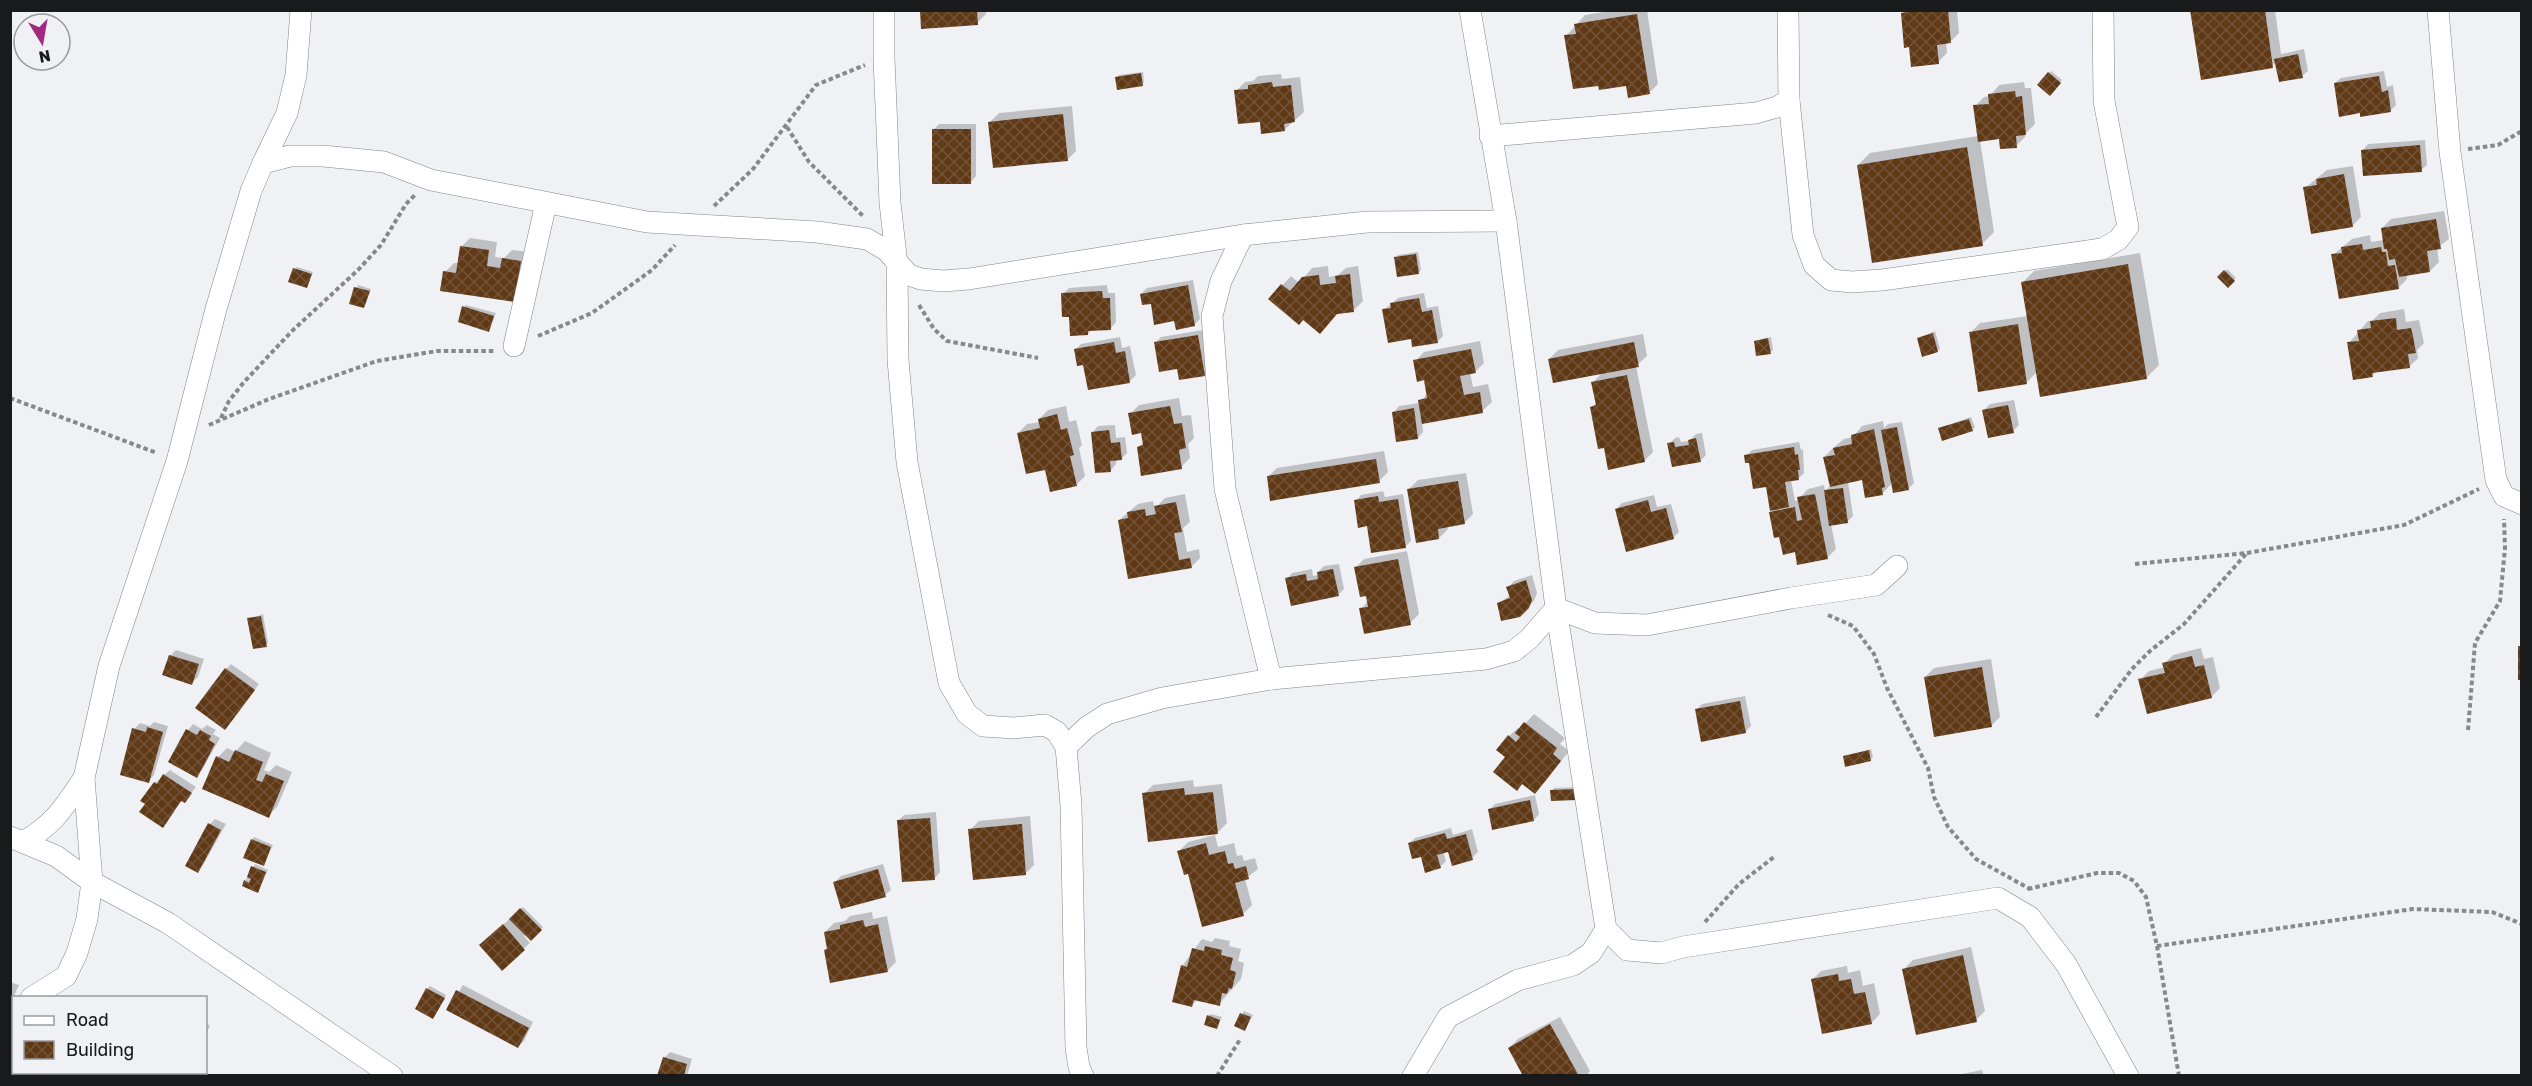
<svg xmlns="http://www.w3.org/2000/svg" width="2532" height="1086" font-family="Rubik,sans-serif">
	<defs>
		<pattern id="building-cross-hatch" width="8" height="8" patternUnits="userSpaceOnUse" patternTransform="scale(1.5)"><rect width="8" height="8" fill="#603916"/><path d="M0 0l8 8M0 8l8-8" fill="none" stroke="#725337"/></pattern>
	</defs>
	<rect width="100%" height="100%" fill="#eff1f5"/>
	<g fill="#0003">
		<path d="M922,10H986V14L977,23Z"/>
		<path d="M1616,10H1647L1658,84L1649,93L1628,84L1566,36L1585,15Z"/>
		<path d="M1906,10H1957L1959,33L1950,42H1946L1947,53L1938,62L1911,46L1903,13Z"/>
		<path d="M2191,10H2275L2281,54L2304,49L2308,71L2302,76L2277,62L2272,66Z"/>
		<path d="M2051,71L2062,80L2050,94L2039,85Z"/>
		<path d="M2384,71L2387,87L2393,85L2396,105L2390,111L2361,112L2335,83L2341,78Z"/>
		<path d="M1143,72L1144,82L1142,85L1117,77L1119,75Z"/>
		<path d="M1281,74L1282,79L1300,77L1304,112L1284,130L1261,120L1236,91L1245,82L1253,81L1258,76Z"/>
		<path d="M2024,82L2025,88H2031L2035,124L2025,134V137L2016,146L2000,138L1980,140L1994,232L1982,244L1858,165L1870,153L1978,136L1975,106L1984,97L1990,96L1999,85Z"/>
		<path d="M1072,106L1076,151L1067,160L990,122L999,113Z"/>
		<path d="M939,124H976V176L971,182L933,130Z"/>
		<path d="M2425,140L2427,165L2421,170L2363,150L2368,144Z"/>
		<path d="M2353,166L2361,217L2352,226L2305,188L2327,170Z"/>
		<path d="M2444,211L2449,239L2437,248L2439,262L2430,271L2407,274V279L2398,288L2333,255L2352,239L2370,235L2371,242L2384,240L2382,228L2391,219Z"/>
		<path d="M470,238L497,242L495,257L504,258L512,250L529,252L523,291L445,272L454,263H459L461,247Z"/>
		<path d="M1418,252L1421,270L1419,273L1396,258L1398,255Z"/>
		<path d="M2140,253L2159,365L2147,377L2041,395L2037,372L2026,383L1971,332L1980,323L2028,316L2022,283L2034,271Z"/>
		<path d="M1328,266L1329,277L1338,275L1346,268L1358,266L1363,301L1354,310L1304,318L1270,299L1291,276L1299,283L1312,268Z"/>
		<path d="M297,267L313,272L307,286L294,269Z"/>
		<path d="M2227,269L2236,278L2228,286L2219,277Z"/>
		<path d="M1193,280L1200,319L1194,325L1175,320L1141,294L1147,288Z"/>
		<path d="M358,285L371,289L364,307L351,303Z"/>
		<path d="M1107,285L1108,293H1115L1116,322L1111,328L1092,329L1088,334L1071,315L1063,294L1069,288Z"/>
		<path d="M1424,293L1427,308L1438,306L1443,336L1437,342L1384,310L1398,298Z"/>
		<path d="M466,305L496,313L489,330L464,307Z"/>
		<path d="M2404,309L2406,322L2419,320L2424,343L2417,350L2418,358L2409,367L2377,371L2372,376L2349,343L2368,321H2372L2380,313Z"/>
		<path d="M1203,330L1210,369L1204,375L1155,343L1161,337Z"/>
		<path d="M1935,331L1940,349L1937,351L1918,338Z"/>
		<path d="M1643,334L1647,356L1636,366L1653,452L1644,461L1605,446L1592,407L1597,402L1593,382L1603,372L1549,359L1558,350Z"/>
		<path d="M1120,337L1122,348L1130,346L1136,375L1130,381L1084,363L1075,350L1081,344Z"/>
		<path d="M1771,337L1773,350L1770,352L1755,341Z"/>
		<path d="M1480,341L1484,363L1475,372H1470L1473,387L1488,384L1492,402L1482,411L1422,422L1423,432L1418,438L1394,412L1399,406L1420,403L1428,392L1425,379L1415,361L1424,352Z"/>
		<path d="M1179,398L1182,416L1191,415L1194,438L1188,444L1190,458L1181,467L1138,447L1144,442L1142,431L1130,414L1139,405Z"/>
		<path d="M2014,400L2019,425L2013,431L1984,410L1990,404Z"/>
		<path d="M1066,406L1069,422L1076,420L1082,445L1079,448L1085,476L1076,485L1018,433L1027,424L1040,422L1039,419L1048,410Z"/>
		<path d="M1971,417L1975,427L1972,430L1939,428Z"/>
		<path d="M1883,421L1884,428L1888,424L1902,422L1914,483L1909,488L1892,483L1883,493L1863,479L1848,482L1853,516L1847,522L1831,524L1836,549L1827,558L1796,551L1781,535L1771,513L1776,508L1767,485L1746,456L1752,450L1799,442L1801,450L1803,449L1804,473L1799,478L1791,480L1795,501L1799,500V498L1808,489L1824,485L1825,491L1831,485L1824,457L1833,448L1844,439L1853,437L1862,426Z"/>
		<path d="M1115,425L1116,438L1125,437L1127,453L1121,459H1116V464L1111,470L1093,432L1098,426Z"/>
		<path d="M1702,433L1706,455L1700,461L1669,444L1675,438L1679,437L1681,442L1689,441L1696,434Z"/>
		<path d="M1384,451L1388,472L1379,481L1268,477L1277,468Z"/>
		<path d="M1466,473L1473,514L1464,523L1447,526L1448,529L1439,538L1409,489L1418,480Z"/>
		<path d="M1383,491L1385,497L1403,494L1411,541L1405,547L1368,525L1356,501L1361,495Z"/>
		<path d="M1185,494L1190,522L1183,528L1187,552L1199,549L1200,558L1191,567L1129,578L1119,520L1138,504L1153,501L1155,508L1165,498Z"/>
		<path d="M1654,495L1657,507L1671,504L1679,532L1673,538L1616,509L1622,503Z"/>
		<path d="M1407,551L1419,614L1410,623L1361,609L1368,601L1355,568L1364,559Z"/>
		<path d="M1339,564L1344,589L1338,595L1287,579L1292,573L1312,569L1313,576L1319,575L1318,572L1324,566Z"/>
		<path d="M1532,575L1537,593L1534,601L1519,616L1498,603L1511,595L1508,587L1514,581Z"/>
		<path d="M263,614L268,643L266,645L249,619Z"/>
		<path d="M2201,648L2204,659L2213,657L2220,688L2211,697L2140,680L2149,671L2165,667L2164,664L2173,655Z"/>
		<path d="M176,650L204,659L198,677L192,683L170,656Z"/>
		<path d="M1991,659L2000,717L1991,726L1925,677L1934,668Z"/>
		<path d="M231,664L259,684L231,722L226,669Z"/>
		<path d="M1745,696L1751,726L1745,732L1696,710L1702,704Z"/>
		<path d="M1534,714L1565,738L1560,744L1569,751L1544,783L1523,782L1507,757L1509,736L1518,728L1520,729Z"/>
		<path d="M154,722L168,726L154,775L149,781L134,729L140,723L150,726Z"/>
		<path d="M193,724L202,729L207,725L216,730L213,734L220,738L202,770L196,776L170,761L188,730Z"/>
		<path d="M245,741L271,753L264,770L269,772L276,765L292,772L277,807L268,816L218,757L227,748L235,752Z"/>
		<path d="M1871,749L1873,757L1870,760L1844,757Z"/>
		<path d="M170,770L196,787L185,801L182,800L163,826L147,803L155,783Z"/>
		<path d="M1193,780L1194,787L1222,784L1227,823L1218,832L1150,841L1144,794L1153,785Z"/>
		<path d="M1578,787L1552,800V791L1554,788Z"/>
		<path d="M1535,795L1539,814L1534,820L1489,810L1495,804Z"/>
		<path d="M936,812L940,872L935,878L898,821L904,815Z"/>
		<path d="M1030,816L1034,865L1025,874L970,830L979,821Z"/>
		<path d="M215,819L226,824L203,865L198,871L210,824Z"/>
		<path d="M1451,828L1453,835L1472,829L1478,852L1472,858L1449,850L1443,851L1446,861L1440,867L1409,844L1415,838Z"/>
		<path d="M1215,835L1218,847L1234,843L1237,856L1242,855L1244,861L1255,858L1258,869L1245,879L1252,905L1243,914L1189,872L1179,851L1188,842Z"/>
		<path d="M254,837L273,845L264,864L252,840Z"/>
		<path d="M255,864L268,870L258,892L245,881Z"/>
		<path d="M883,864L891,890L885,895L835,882L841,876Z"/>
		<path d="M523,907L543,927L531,939L526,934L524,936L530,943L502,968L487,939Z"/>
		<path d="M872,912L873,919L887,916L896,962L887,971L825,950L828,947L825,932L834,923L845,921L850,916Z"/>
		<path d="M1215,938L1230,941L1229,946L1241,949L1238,961L1244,963L1241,979L1219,1004L1198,999L1192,1005L1182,966L1202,939L1212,942Z"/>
		<path d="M1971,947L1985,1011L1976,1020L1904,969L1913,960Z"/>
		<path d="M1847,966L1848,973L1860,970L1863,986L1874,983L1880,1014L1871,1023L1812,980L1821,971Z"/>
		<path d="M10,982L19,985L13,998L10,997Z"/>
		<path d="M463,985L533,1022L524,1041L518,1047L448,1009Z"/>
		<path d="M430,986L446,995L433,1018L427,989Z"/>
		<path d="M1244,1011L1253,1015L1245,1029L1236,1026Z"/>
		<path d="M1211,1014L1222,1017L1217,1028L1208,1016Z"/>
		<path d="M1560,1017L1590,1071L1586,1076H1525L1509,1048L1518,1039Z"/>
		<path d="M206,1023L210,1026L206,1033Z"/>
		<path d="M670,1052L692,1059L687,1076H658L664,1058Z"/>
		<path d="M1982,1070L1984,1076H1957V1075Z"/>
		<path d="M128,1072H172L174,1075L125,1076Z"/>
	</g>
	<g fill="url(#building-cross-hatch)">
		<path d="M920,10H977L978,25L921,29Z"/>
		<path d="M1920,10H1948L1951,43L1937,45L1939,64L1911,67L1909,47L1904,48L1901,13Z"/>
		<path d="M2190,10H2265L2273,68L2201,80Z"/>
		<path d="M1637,14L1650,94L1628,98L1626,86L1599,90L1598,86L1573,89L1564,35L1576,34L1574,24Z"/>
		<path d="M2298,54L2303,78L2279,82L2274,59Z"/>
		<path d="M2048,72L2061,83L2050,96L2037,85Z"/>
		<path d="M1141,73L1143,86L1117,90L1115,77Z"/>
		<path d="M2379,76L2382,92L2388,90L2391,112L2360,117V113L2339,117L2334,83Z"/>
		<path d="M1272,82L1273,87L1291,85L1295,122L1284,124L1285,131L1261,134L1260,122L1238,124L1234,90L1248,89V85Z"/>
		<path d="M2015,91L2016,97L2022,96L2026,135L2016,136L2017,148L2000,149L1999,139L1978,142L1973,105L1989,104L1988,94Z"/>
		<path d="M1063,114L1068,161L993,168L988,122Z"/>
		<rect x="932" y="129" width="39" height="55"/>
		<path d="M2420,145L2422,172L2363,176L2361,150Z"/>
		<path d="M1967,147L1983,246L1872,263L1857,165Z"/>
		<path d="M2344,174L2353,227L2311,234L2303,187L2317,185L2316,179Z"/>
		<path d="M2436,219L2441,249L2427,251L2430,272L2399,277L2395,259L2389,260L2387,249H2384L2381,228Z"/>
		<path d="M2362,244L2363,250L2381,247L2382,252H2386L2388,266L2395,265L2399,289L2339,299L2331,254L2342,253L2341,247Z"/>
		<path d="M460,246L489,250L487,266L500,268L502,258L521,261L515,302L440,291L443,271L456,273Z"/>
		<path d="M1416,254L1419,274L1397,277L1394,257Z"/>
		<path d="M2128,264L2147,379L2040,397L2021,282Z"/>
		<path d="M293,268L312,274L307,288L288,282Z"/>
		<path d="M2224,270L2235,281L2228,288L2217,277Z"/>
		<path d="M1350,274L1354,312L1337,314L1320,334L1303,320L1299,325L1268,299L1281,284L1290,291L1302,277L1319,275L1320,285L1336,283L1335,276Z"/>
		<path d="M1188,285L1195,326L1176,330L1174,321L1154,325L1151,304L1142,305L1140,294Z"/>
		<path d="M354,287L370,291L364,308L349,304Z"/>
		<path d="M1102,291L1103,298H1110L1111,330L1088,331V335L1070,336L1069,317H1062L1061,293Z"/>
		<path d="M1419,298L1422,312L1432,310L1438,343L1412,347L1411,339L1388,343L1382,309L1391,308L1390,303Z"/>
		<path d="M462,306L494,316L489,332L458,322Z"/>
		<path d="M2396,318L2397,330L2411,328L2413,336L2416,353L2408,354L2410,368L2372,373L2373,377L2353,380L2347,342L2359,341L2357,330L2371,328L2370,321Z"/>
		<path d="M2018,324L2027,384L1978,392L1969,332Z"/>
		<path d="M1933,333L1938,352L1922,357L1917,338Z"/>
		<path d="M1198,335L1205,376L1179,380L1177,369L1159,372L1154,342Z"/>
		<path d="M1768,338L1771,354L1756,356L1754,341Z"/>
		<path d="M1114,342L1116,353L1125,351L1130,383L1088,390L1083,365L1077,366L1074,349Z"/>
		<path d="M1634,342L1639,367L1553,383L1548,359Z"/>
		<path d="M1471,349L1476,373L1460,376L1464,395L1480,392L1483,413L1422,424L1418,400L1427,398L1424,380L1417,382L1413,360Z"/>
		<path d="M1627,375L1645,462L1608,470L1604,448L1598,449L1590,407L1596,405L1591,382Z"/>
		<path d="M2008,405L2014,433L1988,438L1982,410Z"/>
		<path d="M1170,406L1174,424L1182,423L1186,448L1179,450L1182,469L1141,476L1137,447L1143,445L1141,433L1132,435L1128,413Z"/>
		<path d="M1414,408L1418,439L1396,442L1392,412Z"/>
		<path d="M1057,414L1061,430L1067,428L1074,455L1070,456L1077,486L1050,492L1045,470L1026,474L1017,433L1040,428L1038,419Z"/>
		<path d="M1969,419L1973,431L1942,441L1938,428Z"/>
		<path d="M1897,427L1909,490L1893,493L1881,430Z"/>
		<path d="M1874,429L1885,487L1882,488L1883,495L1865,498L1862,480L1830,487L1823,457L1835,455L1833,448L1852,444L1851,435Z"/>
		<path d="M1109,430L1111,443L1120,442L1122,460L1110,461L1111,472L1095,473L1091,432Z"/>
		<path d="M1696,438L1701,462L1672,467L1667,443L1674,442L1675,447L1689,445L1688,440Z"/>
		<path d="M1794,447L1795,455L1798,454L1800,470H1798L1799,480L1785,482L1789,507L1770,511L1766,487L1753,489L1749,463H1745L1744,455Z"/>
		<path d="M1376,459L1380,483L1270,501L1267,476Z"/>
		<path d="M1458,481L1465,524L1438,529L1439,539L1416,543L1407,489Z"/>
		<path d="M1843,488L1848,523L1829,526L1824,490Z"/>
		<path d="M1815,494L1828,559L1797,565L1795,552L1783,555L1779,537L1774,538L1769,512L1795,507L1797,521L1802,520L1797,497Z"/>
		<path d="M1378,496L1379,502L1398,499L1406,548L1371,553L1367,526L1358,528L1354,500Z"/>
		<path d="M1648,500L1651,512L1666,508L1674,539L1626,552L1615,509Z"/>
		<path d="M1176,502L1182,532L1174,533L1179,560L1190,558L1192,568L1128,579L1118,520L1128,518L1127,512L1145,509L1146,516L1156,514L1154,506Z"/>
		<path d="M1398,559L1411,625L1364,634L1359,608L1368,607L1366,596L1360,597L1354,567Z"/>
		<path d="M1333,569L1339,596L1291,606L1285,578L1306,574L1307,581L1318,579L1317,572Z"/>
		<path d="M1526,580L1532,600L1529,608L1520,617L1501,621L1497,603L1510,598L1506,587Z"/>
		<path d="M261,616L267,647L253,649L247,618Z"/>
		<rect x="2518" y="646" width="4" height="34"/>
		<path d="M169,655L199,664L192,685L162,675Z"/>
		<path d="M2192,656L2195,667L2204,665L2212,698L2147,714L2138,679L2165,673L2162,663Z"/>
		<path d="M1982,667L1992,727L1934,737L1924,677Z"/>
		<path d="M225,668L255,690L225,730L195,708Z"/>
		<path d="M1740,701L1746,733L1701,742L1695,709Z"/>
		<path d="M1524,722L1557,748L1553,754L1561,761L1535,794L1522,784L1517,791L1493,772L1505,757L1496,750L1508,735L1516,742L1520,737L1515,733Z"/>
		<path d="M147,727L163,732L149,783L120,775L132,728L146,732Z"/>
		<path d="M186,729L197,735L200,730L211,736L209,740L215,744L197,778L168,762Z"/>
		<path d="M235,750L263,762L256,780L262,782L266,774L284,781L269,818L202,789L216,756L229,762Z"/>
		<path d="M1869,750L1871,761L1845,767L1843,756Z"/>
		<path d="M163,774L192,793L185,803L181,801L163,828L139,812L145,804L140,801L154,782L157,784Z"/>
		<path d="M1184,788L1185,795L1213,792L1218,834L1148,842L1142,793Z"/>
		<path d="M1577,789V800L1551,801L1550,790Z"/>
		<path d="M1530,800L1534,821L1492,830L1488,809Z"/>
		<path d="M930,818L935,880L902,882L897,820Z"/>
		<path d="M208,823L221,830L198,873L185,866Z"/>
		<path d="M1022,824L1026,875L973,880L968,829Z"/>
		<path d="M1445,833L1447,839L1466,834L1473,860L1452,866L1448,852L1437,855L1441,868L1425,873L1421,857L1412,859L1408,843Z"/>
		<path d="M251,839L271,847L264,866L243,858Z"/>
		<path d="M1206,843L1209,855L1225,851L1228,864L1233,863L1235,869L1246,866L1249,879L1235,883L1244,916L1202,927L1188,874L1184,875L1177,851Z"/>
		<path d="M251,866L266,872L258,893L242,886L244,880L249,883L251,879L247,877Z"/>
		<path d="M878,869L886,897L841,909L833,882Z"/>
		<path d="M520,908L542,930L531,941L509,919Z"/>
		<path d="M863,920L865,927L878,924L888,972L830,983L824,950L827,949L824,932L840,929V925Z"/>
		<path d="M503,924L525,950L502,971L479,945Z"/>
		<path d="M1205,946L1222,950L1221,955L1233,958L1230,970L1236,972L1232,989L1229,988L1227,994L1222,993L1220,1006L1194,1000L1192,1007L1172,1002L1181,965L1187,967L1192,948L1204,951Z"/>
		<path d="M1963,955L1977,1022L1916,1035L1902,969Z"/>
		<path d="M1838,974L1839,981L1851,979L1854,994L1865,992L1872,1024L1822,1034L1811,979Z"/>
		<path d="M426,988L445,998L433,1019L415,1009Z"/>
		<path d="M456,990L529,1028L518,1048L446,1010Z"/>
		<path d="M1240,1013L1251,1017L1245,1031L1234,1026Z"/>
		<path d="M1207,1015L1220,1020L1217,1029L1204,1025Z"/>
		<path d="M1550,1024L1579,1076H1523L1508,1048Z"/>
		<path d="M663,1057L687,1064L684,1076H657Z"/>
	</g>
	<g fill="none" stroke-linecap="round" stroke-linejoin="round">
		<g stroke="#838488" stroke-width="22">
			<g id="minor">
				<path d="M884,10V58L890,203L897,264L898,360L907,462L949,683L967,714L983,726L1014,728L1045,725L1057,732L1066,747L1071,805L1076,1048L1079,1067L1083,1076"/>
				<path d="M1470,10L1506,221L1556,608L1606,929L1627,950L1661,953L1683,947L1998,898L2030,917L2066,964L2128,1076"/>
				<path d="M1788,10L1789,100L1803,235L1814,265L1831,280L1852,282L1882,280L2102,249L2118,240L2128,227L2104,101L2103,10"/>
				<path d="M2438,10L2450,152L2496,480L2504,496L2522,504"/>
				<path d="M1490,136L1756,113L1777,107L1789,100"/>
				<path d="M263,163L287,113L296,75L301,10"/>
				<path d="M1243,235L1221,281L1212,316L1225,489L1271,679"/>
				<path d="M514,346L546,203"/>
				<path d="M1066,747L1087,727L1107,714L1162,698L1271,679L1486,659L1514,651L1529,639L1556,608L1595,623L1647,625L1791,598L1876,585L1897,566"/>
				<path d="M10,837L56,856L92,882L168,923L392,1076"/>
				<path d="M23,842C55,824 64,807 84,778"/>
				<path d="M31,998L66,976L77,953L87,919L92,882L84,778L109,666L177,461L216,309L251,191L263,163L290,156H323L384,162L431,180L647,222L817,232L867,239L886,250L909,275L921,279L943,281L969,279L1243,235L1367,222L1506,221"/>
				<path d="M10,1049L14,1039"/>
				<path d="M1413,1076L1448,1017L1518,980L1573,965L1591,953L1606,929"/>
			</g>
		</g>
		<g stroke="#86888a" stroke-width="4" stroke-dasharray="4.5 3" stroke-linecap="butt">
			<path d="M787,127L809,162L864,217"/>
			<path d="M2468,149L2498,145L2522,131"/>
			<path d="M714,206L753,169L816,85L865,65"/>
			<path d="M919,305L934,329L947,341L1038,358"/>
			<path d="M538,336L592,313L652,270L675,245"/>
			<path d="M10,398L157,453"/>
			<path d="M221,418L229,401L244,382L292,331L358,270L381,245L406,204L415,195"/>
			<path d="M209,425L269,399L377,361L437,351H494"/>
			<path d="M2135,564L2247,553L2404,525L2479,489"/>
			<path d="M1828,615L1853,626L1874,654L1887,688L1928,768L1934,797L1948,827L1976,859L2030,889"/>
			<path d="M2096,717L2132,669L2150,651L2184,624L2246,554"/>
			<path d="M2468,730L2475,643L2500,601L2505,548L2504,519"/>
			<path d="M2028,889L2097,873H2119L2134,881L2146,897L2157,946L2179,1076"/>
			<path d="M1705,922L1739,884L1774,857"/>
			<path d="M2157,946L2413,909L2492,912L2522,924"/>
			<path d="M1217,1076L1241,1038"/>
		</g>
		<use href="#minor" stroke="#fff" stroke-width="21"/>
	</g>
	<rect width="2532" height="1086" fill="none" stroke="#191a1b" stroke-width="24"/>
	<rect x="12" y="996" width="195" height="78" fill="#eff1f5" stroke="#999b9e" stroke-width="1.5"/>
	<rect x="24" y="1016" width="30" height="9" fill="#ffffff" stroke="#999b9e" stroke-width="1.5"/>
	<text x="66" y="1026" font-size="18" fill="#191a1b">Road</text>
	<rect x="24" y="1041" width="30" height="18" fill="url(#building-cross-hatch)" stroke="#999b9e" stroke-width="1.5"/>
	<text x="66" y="1056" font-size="18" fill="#191a1b">Building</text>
	<g transform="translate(42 42) rotate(169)"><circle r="28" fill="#eff1f5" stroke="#999b9e" stroke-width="1.5"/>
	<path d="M0-4.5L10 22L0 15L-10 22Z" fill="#a22980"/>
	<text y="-9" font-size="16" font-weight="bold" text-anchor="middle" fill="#191a1b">N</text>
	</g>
</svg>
